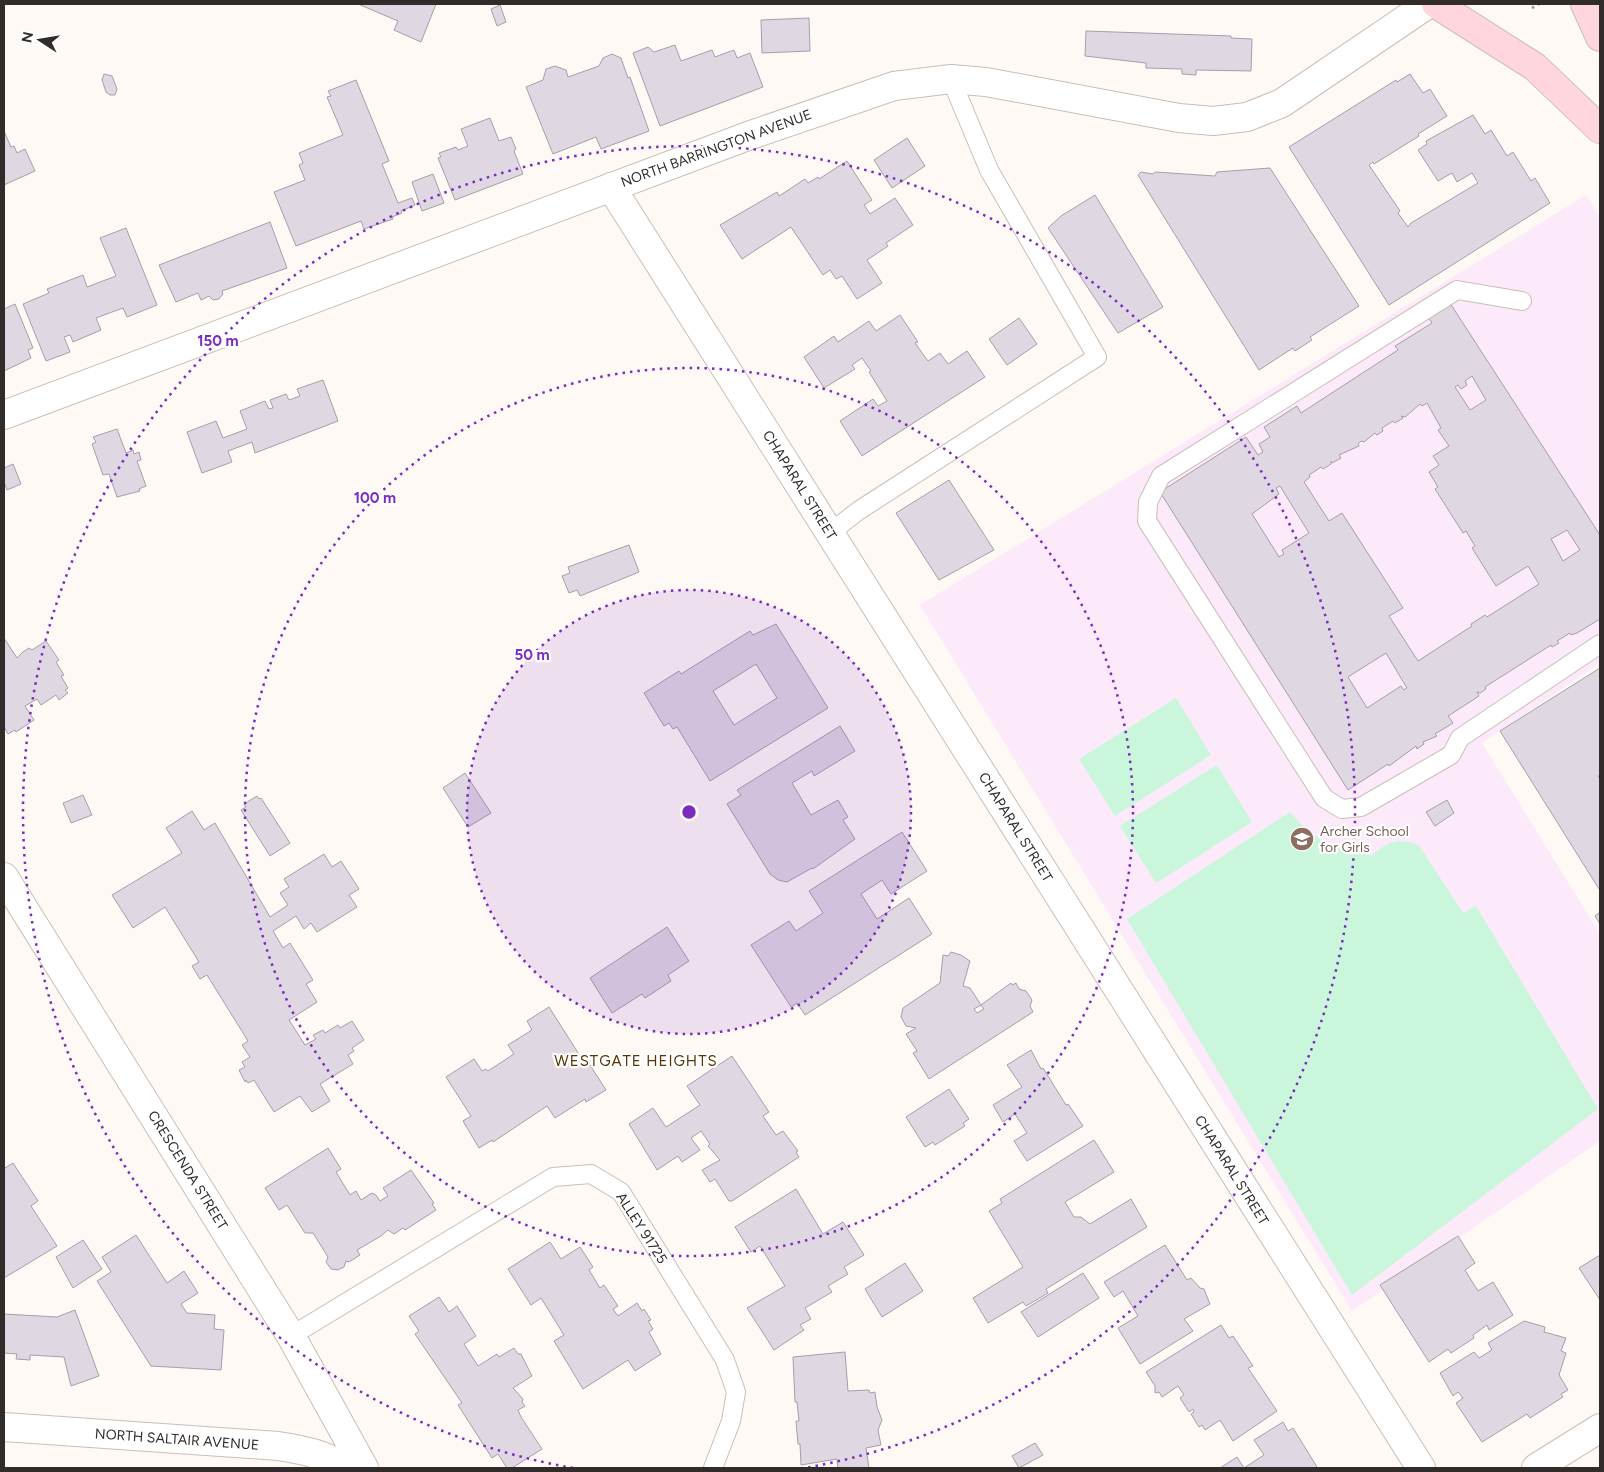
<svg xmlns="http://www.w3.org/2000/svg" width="1604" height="1472" font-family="Figtree,sans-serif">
	<rect width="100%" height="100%" fill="#fef9f5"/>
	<path fill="#fce9fa" d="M1586,195L1600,218V663L1482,743L1600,934V1141L1352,1311L920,605Z"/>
	<g fill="#caf7dc">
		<path d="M1176,698L1211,755L1115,816L1079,759Z"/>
		<path d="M1217,765L1252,822L1156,883L1120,826Z"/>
		<path d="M1290,812L1310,834L1333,845L1371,856C1387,842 1401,836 1420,847L1463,913L1476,906L1598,1109L1352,1295L1127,919Z"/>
	</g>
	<g fill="#dfd7e2" stroke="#a69ea8" fill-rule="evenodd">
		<path d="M358,4H436L421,42L394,30L398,21Z"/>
		<path d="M500,5L506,22L497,26L491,9Z"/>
		<path d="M809,18L810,51L762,53L761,20Z"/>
		<path d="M1086,31L1231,36V38L1252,39L1251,71L1196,70V75L1182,74V69L1146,68V63L1085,56Z"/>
		<path d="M675,45L681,61L712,50L715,57L734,50L737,58L750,53L763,87L660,126L633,53L648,47L654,52Z"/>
		<path d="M612,54L621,58L628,78L630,77L649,131L601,149L596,137L553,154L526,87L543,80L546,69L555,66L566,70L568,77L599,66L603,58Z"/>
		<path d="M104,74L112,76L117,89L115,95H110L106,92L102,80Z"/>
		<path d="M1410,74L1423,93L1430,89L1447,116L1418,134L1419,136L1374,164L1373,162L1369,165L1400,211L1398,213L1408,227L1411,223L1478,183L1472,173L1457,182L1452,173L1438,181L1418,150L1427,144L1426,141L1473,115L1485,134L1491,130L1507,156L1513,152L1531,181L1535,178L1550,203L1389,305L1289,147L1396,80L1397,82Z"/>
		<path d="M356,80L389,161L382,164L398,203L412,198L415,205L401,211L402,213L392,217L393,219L364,229L361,221L296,246L274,192L305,180L299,165L303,163L299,153L343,135L327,97L331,96L328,91Z"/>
		<path d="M490,118L499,141L511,137L516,149L514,151L523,174L455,200L438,158L441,157L439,153L456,147L458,150L468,146L461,129Z"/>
		<path d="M4,131L11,147L14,146L17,153L25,149L35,171L4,185Z"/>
		<path d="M907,138L925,166L892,188L874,160Z"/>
		<path d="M847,161L872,200L864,205L870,214L895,198L913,225L886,243L888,246L867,260L882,283L857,299L842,276L836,279L830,270L823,275L791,227L742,259L720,225L777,192L779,196L805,179L808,183L818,177L819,179Z"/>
		<path d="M1270,168L1359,306L1310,337L1312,340L1295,351L1293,348L1259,370L1138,175L1141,172L1153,174L1155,172L1215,176L1217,172Z"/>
		<path d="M433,174L444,203L422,211L412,182Z"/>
		<path d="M1095,195L1163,307L1118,333L1048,228L1061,216Z"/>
		<path d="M270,222L287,268L222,291L223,294L219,299L213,300L209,296L201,300L198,293L176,302L159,265Z"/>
		<path d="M126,228L157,305L127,317L123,308L96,318L101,330L73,342L70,335L64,337L70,352L46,361L23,304L49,293L47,289L83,275L87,287L116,276L100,238Z"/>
		<path d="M1448,300L1600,535V619L1577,633L1571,635L1570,633L1557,641L1559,643L1552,647L1551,645L1485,687L1486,689L1480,693L1477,692L1479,696L1448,716L1453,723L1435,734L1437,736L1423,742L1424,744L1417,749L1416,746L1389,766L1388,764L1348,790L1160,492L1246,437L1258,455L1263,452L1259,444L1270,437L1264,427L1297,406L1301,413L1398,350L1395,346L1432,323L1426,314ZM1472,376L1486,400L1470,410L1455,387L1458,385L1461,389L1467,385L1465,381ZM1427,403L1441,428L1438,430L1449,446L1433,456L1439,465L1429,472L1438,487L1435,489L1463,533L1466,531L1475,546L1472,548L1496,586L1528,566L1539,584L1487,617L1485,615L1471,624L1472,626L1418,661L1389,616L1403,608L1342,513L1329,521L1304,482L1310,477L1309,475L1321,467L1323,469L1331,464V461L1332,463L1341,458L1339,455L1359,446L1358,444L1361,441L1364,442L1375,433L1377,435L1383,431L1382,428L1393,421L1395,423L1403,418L1401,416L1405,417L1420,404L1422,406ZM1280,486L1309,533L1282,550L1284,554L1279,557L1252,514L1279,494L1276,488ZM1567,530L1580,550L1563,561L1551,539ZM1386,653L1407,688L1404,690L1401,686L1367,708L1348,677Z"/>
		<path d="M15,304L33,348L28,350L31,358L4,371V309Z"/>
		<path d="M900,315L918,342L915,343L928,361L940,353L948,364L967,351L985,377L862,456L840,421L873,399L878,406L887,401L869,372L871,371L862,358L852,365L855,369L824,388L804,357L834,336L838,342L869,321L876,331Z"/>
		<path d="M1019,318L1037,344L1007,365L989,339Z"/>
		<path d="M323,380L338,421L255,453L252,442L228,451L232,462L202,473L187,432L216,421L223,438L247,429L240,411L265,401L269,409L273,408L270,400L286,394L289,400L300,396L297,389Z"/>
		<path d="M117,429L126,453L133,450L134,454L139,452L141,460L137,461L146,486L139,489L140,491L117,497L109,474L103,475L92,444L96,442L93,437Z"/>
		<path d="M13,464L21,484L7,490L4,482V468Z"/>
		<path d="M949,480L994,550L939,580L896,513Z"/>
		<path d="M629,545L639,572L580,596L577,590L569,593L562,576L570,573L568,567Z"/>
		<path d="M776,624L828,708L710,781L677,727L673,729L669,723L664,726L644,693L679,671L681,674L750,631L753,635ZM756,664L777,698L734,725L713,691Z"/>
		<path d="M4,638L17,658L23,652L29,648L32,650L46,641L59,660L56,662L64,675L61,676L68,688L65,690L68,693L59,700L56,695L41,705L37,699L25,706L34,720L16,732L15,730L8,734L4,727Z"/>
		<path d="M1600,668V775L1598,776L1600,779V888L1599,889L1500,731Z"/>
		<path d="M840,726L855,751L814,776L812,771L792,783L811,815L838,800L848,817L843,820L855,839L813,869L812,868L787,882L778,880L770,874L727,804L741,795L737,790Z"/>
		<path d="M465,773L491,813L468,827L443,788Z"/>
		<path d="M83,795L92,815L71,823L63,803Z"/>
		<path d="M257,796L259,799L261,798L290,843L270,856L241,810L246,807L244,804Z"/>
		<path d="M1447,800L1454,813L1435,826L1426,812Z"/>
		<path d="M192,811L204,830L215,823L270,917L288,905L280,893L289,887L284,879L324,854L332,867L341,861L359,889L349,895L357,907L317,932L311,923L304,929L296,916L273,931L283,948L290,943L313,980L306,984L317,1002L289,1020L305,1045L316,1039L313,1035L323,1030L325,1033L338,1025L340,1028L352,1021L364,1040L352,1048L354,1051L348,1055L353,1064L320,1084L330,1101L312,1112L300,1096L274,1112L254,1080L248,1083L246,1080L245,1082L239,1070L245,1067L242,1062L250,1057L242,1045L248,1041L207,975L200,979L192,966L199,962L165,907L133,928L112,895L182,853L166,828Z"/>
		<path d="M902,832L927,871L891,894L882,880L861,894L877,919L909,898L932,934L805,1015L797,1003L791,1007L751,945L789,921L796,931L823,913L809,891Z"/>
		<path d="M1600,912V924L1595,916Z"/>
		<path d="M667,927L689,961L668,975L671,981L645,998L642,994L612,1013L590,978Z"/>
		<path d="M951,952L961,955L970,961L963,986L970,988L981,1005L974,1009L977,1013L984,1009L981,1005L1011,983L1012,985L1016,983L1019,989L1026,991L1032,1000L1030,1006L1033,1012L929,1079L913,1053L917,1051L906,1034L916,1028L906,1026L901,1017L903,1008L940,983L943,955L948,956Z"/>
		<path d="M549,1007L587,1067L590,1065L606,1090L586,1102L585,1099L555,1118L547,1106L493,1142L492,1140L479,1148L463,1121L471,1116L446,1077L474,1059L482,1071L486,1069L488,1071L514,1054L508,1045L532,1030L527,1021Z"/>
		<path d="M1031,1050L1041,1069L1043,1068L1066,1105L1068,1104L1083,1126L1027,1161L1014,1141L1027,1133L1015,1114L1003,1122L993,1105L1022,1087L1007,1065Z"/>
		<path d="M732,1056L769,1112L763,1116L776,1135L783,1131L798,1151L796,1152L799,1157L732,1201H729L715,1179L710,1182L702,1170L720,1160L708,1146L710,1144L701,1131L691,1138L700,1150L682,1162L678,1156L657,1170L629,1124L653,1108L666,1127L700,1105L687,1086Z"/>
		<path d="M949,1089L969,1119L963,1123L965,1126L935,1145L933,1142L925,1147L906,1117Z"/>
		<path d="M1094,1140L1114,1172L1065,1202L1074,1217H1081L1090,1224L1131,1199L1147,1227L1046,1289L1048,1293L1026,1306L1023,1302L988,1323L973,1298L1023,1267L989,1211L1002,1203L1000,1199Z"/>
		<path d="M328,1148L341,1169L336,1172L350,1195L356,1191L361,1200L372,1193L376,1195L380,1201L388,1196L383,1188L411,1170L434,1203L432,1204L436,1210L405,1230L403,1228L394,1234L388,1230L381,1236L357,1250L360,1255L349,1262L346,1261L344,1267L338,1270L331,1269L326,1262L328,1257L313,1233H305L287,1205L279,1210L265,1188Z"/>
		<path d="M13,1163L38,1201L31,1206L57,1246L4,1278V1166L5,1168Z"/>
		<path d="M796,1189L823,1234L843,1222L864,1255L844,1267L848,1274L828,1286L832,1292L805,1308L811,1319L800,1325L804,1330L774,1350L747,1308L785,1286L760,1246L751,1252L735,1227Z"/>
		<path d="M136,1235L167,1283L184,1271L198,1293L181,1304L187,1313L215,1315L214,1329L224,1330L221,1370L151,1366L97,1281L111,1272L102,1257Z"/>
		<path d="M1458,1236L1475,1263L1465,1270L1478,1291L1493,1282L1513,1315L1489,1330L1487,1325L1473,1335L1474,1338L1451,1353L1448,1349L1429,1362L1380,1285Z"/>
		<path d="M83,1240L102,1269L73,1288L56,1257Z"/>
		<path d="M550,1242L561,1259L580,1247L593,1267L589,1270L600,1288L604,1285L618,1306L613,1309L618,1316L637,1303L642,1311L644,1309L651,1320L648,1321L653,1329L649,1332L661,1354L635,1371L628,1360L583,1389L554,1341L564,1335L541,1298L531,1305L508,1269Z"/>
		<path d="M1165,1245L1187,1280L1191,1278L1200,1288L1204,1289L1210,1304L1184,1319L1193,1331L1140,1364L1118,1328L1138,1316L1123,1291L1114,1297L1104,1282Z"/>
		<path d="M1600,1255V1300L1579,1268Z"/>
		<path d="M905,1263L923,1291L882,1317L865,1289Z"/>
		<path d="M1083,1273L1099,1298L1038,1337L1021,1312Z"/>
		<path d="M439,1297L449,1312L457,1306L476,1336L464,1344L478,1366L497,1354L499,1357L514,1348L518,1354H521L532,1376L513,1388L523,1399L522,1402L525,1406L518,1410L521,1417L542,1449L512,1468H507L498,1454L492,1458L458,1405L462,1403L415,1334L419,1331L409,1316Z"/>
		<path d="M75,1310L99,1376L71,1386L64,1357L30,1355V1360L16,1359L17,1354L4,1353V1314L57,1317Z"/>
		<path d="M1524,1321L1545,1327L1544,1332L1566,1338L1561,1351L1566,1353L1559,1375L1568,1390L1561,1394L1563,1397L1530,1418L1527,1414L1482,1442L1456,1403L1463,1398L1458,1392L1453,1396L1440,1373L1474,1352L1479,1358L1492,1350L1488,1343Z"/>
		<path d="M1221,1325L1229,1338L1233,1336L1253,1366L1248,1368L1277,1411L1233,1441L1220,1420L1205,1430L1202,1425L1199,1427L1191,1414L1194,1412L1193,1409L1189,1412L1180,1398L1184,1395L1178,1386L1162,1397L1159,1392L1155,1393V1386L1146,1372Z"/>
		<path d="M845,1352L848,1391L869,1390L870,1393L875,1392L877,1407L882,1420L878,1430L881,1445L866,1448L869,1468H838L837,1459L801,1465L800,1444H798L796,1421H799L797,1402H795L793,1357Z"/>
		<path d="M1283,1422L1288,1431L1293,1428L1317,1467L1315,1468H1220L1237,1457L1244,1468L1264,1455L1254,1440Z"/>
		<path d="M1035,1443L1043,1455L1019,1468L1012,1456Z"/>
	</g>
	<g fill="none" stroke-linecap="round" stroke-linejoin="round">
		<g stroke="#cabeb6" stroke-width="20">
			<g id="lane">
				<path d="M1522,301L1457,290L1161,476L1148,502L1147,521L1324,798L1342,809L1361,807L1451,755L1460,738L1600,644"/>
				<path d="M830,533L858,511L1097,357L989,170L951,79"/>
				<path d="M291,1336L553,1177L591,1174L621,1192L725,1360L736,1392L731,1421L713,1468"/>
			</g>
		</g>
		<g stroke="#cabeb6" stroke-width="30">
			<g id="street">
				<path d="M611,187L1421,1468"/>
				<path d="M4,415L748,136L894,86L951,79L986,82L1179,118L1213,121L1247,117L1282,103L1428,4"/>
				<path d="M4,877L291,1336L364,1468"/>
				<path d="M4,1427L278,1446C304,1450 324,1454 346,1468"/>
				<path d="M1536,1468L1600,1428"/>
			</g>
		</g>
		<g stroke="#cabeb6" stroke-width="30">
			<g id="secondary">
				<path d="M1436,4L1535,67L1600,129"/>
				<path d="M1585,4L1600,37"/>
			</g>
		</g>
		<path stroke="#a19c98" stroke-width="3" stroke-dasharray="2.5 4" stroke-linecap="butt" d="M1532,8L1539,4"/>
		<use href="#lane" stroke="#fff" stroke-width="18"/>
		<use href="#street" stroke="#fff" stroke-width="28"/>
		<use href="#secondary" stroke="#ffd6de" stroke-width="28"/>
	</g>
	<circle cx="689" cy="812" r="222" fill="#7b2cbf" fill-opacity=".12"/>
	<g fill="none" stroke="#7b2cbf" stroke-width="2.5" stroke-dasharray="2.5 5">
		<circle cx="689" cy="812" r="222"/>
		<circle cx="689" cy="812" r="444"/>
		<path d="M573 1468A666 666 0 1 1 805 1468"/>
	</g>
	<defs>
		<g id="school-disc" transform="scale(1.25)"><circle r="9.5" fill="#8d6e63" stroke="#fff"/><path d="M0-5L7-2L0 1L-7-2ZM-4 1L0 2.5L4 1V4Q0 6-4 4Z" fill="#fff"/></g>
	</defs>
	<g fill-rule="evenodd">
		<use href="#school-disc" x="1302" y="839"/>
	</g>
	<g text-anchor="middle" stroke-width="4.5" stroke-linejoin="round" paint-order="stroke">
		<g font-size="14" fill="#312c29" stroke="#fff">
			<text transform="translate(716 148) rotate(-20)" y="5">NORTH BARRINGTON AVENUE</text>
			<text transform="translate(800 485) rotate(58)" y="5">CHAPARAL STREET</text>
			<text transform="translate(1016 827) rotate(58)" y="5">CHAPARAL STREET</text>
			<text transform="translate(188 1170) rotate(58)" y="5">CRESCENDA STREET</text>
			<text transform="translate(1232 1170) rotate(58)" y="5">CHAPARAL STREET</text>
			<text transform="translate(642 1228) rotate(57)" y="5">ALLEY 91725</text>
			<text transform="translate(177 1439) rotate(4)" y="5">NORTH SALTAIR AVENUE</text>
		</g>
		<g font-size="14" fill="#785e54" stroke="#fff" text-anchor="start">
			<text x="1320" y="836">Archer School<tspan x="1320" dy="16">for Girls</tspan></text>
		</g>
		<g font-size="15" letter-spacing="1" fill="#5a3501" stroke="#fff">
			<text x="636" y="1066">WESTGATE HEIGHTS</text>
		</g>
	</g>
	<circle cx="689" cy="812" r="8" fill="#7b2cbf" stroke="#fff" stroke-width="2.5"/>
	<g font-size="15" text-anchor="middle" font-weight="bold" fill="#7b2cbf" stroke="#fff" stroke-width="4.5" stroke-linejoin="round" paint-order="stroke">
		<text x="218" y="346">150 m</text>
		<text x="375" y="503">100 m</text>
		<text x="532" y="660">50 m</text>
	</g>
	<rect width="1604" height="1472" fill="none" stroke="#312c29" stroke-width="10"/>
	<g transform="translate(40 40) rotate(282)" stroke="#ffffff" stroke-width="4" paint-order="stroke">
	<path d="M0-4L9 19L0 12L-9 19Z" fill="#312c29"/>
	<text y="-8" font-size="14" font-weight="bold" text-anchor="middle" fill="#312c29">N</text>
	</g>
</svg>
